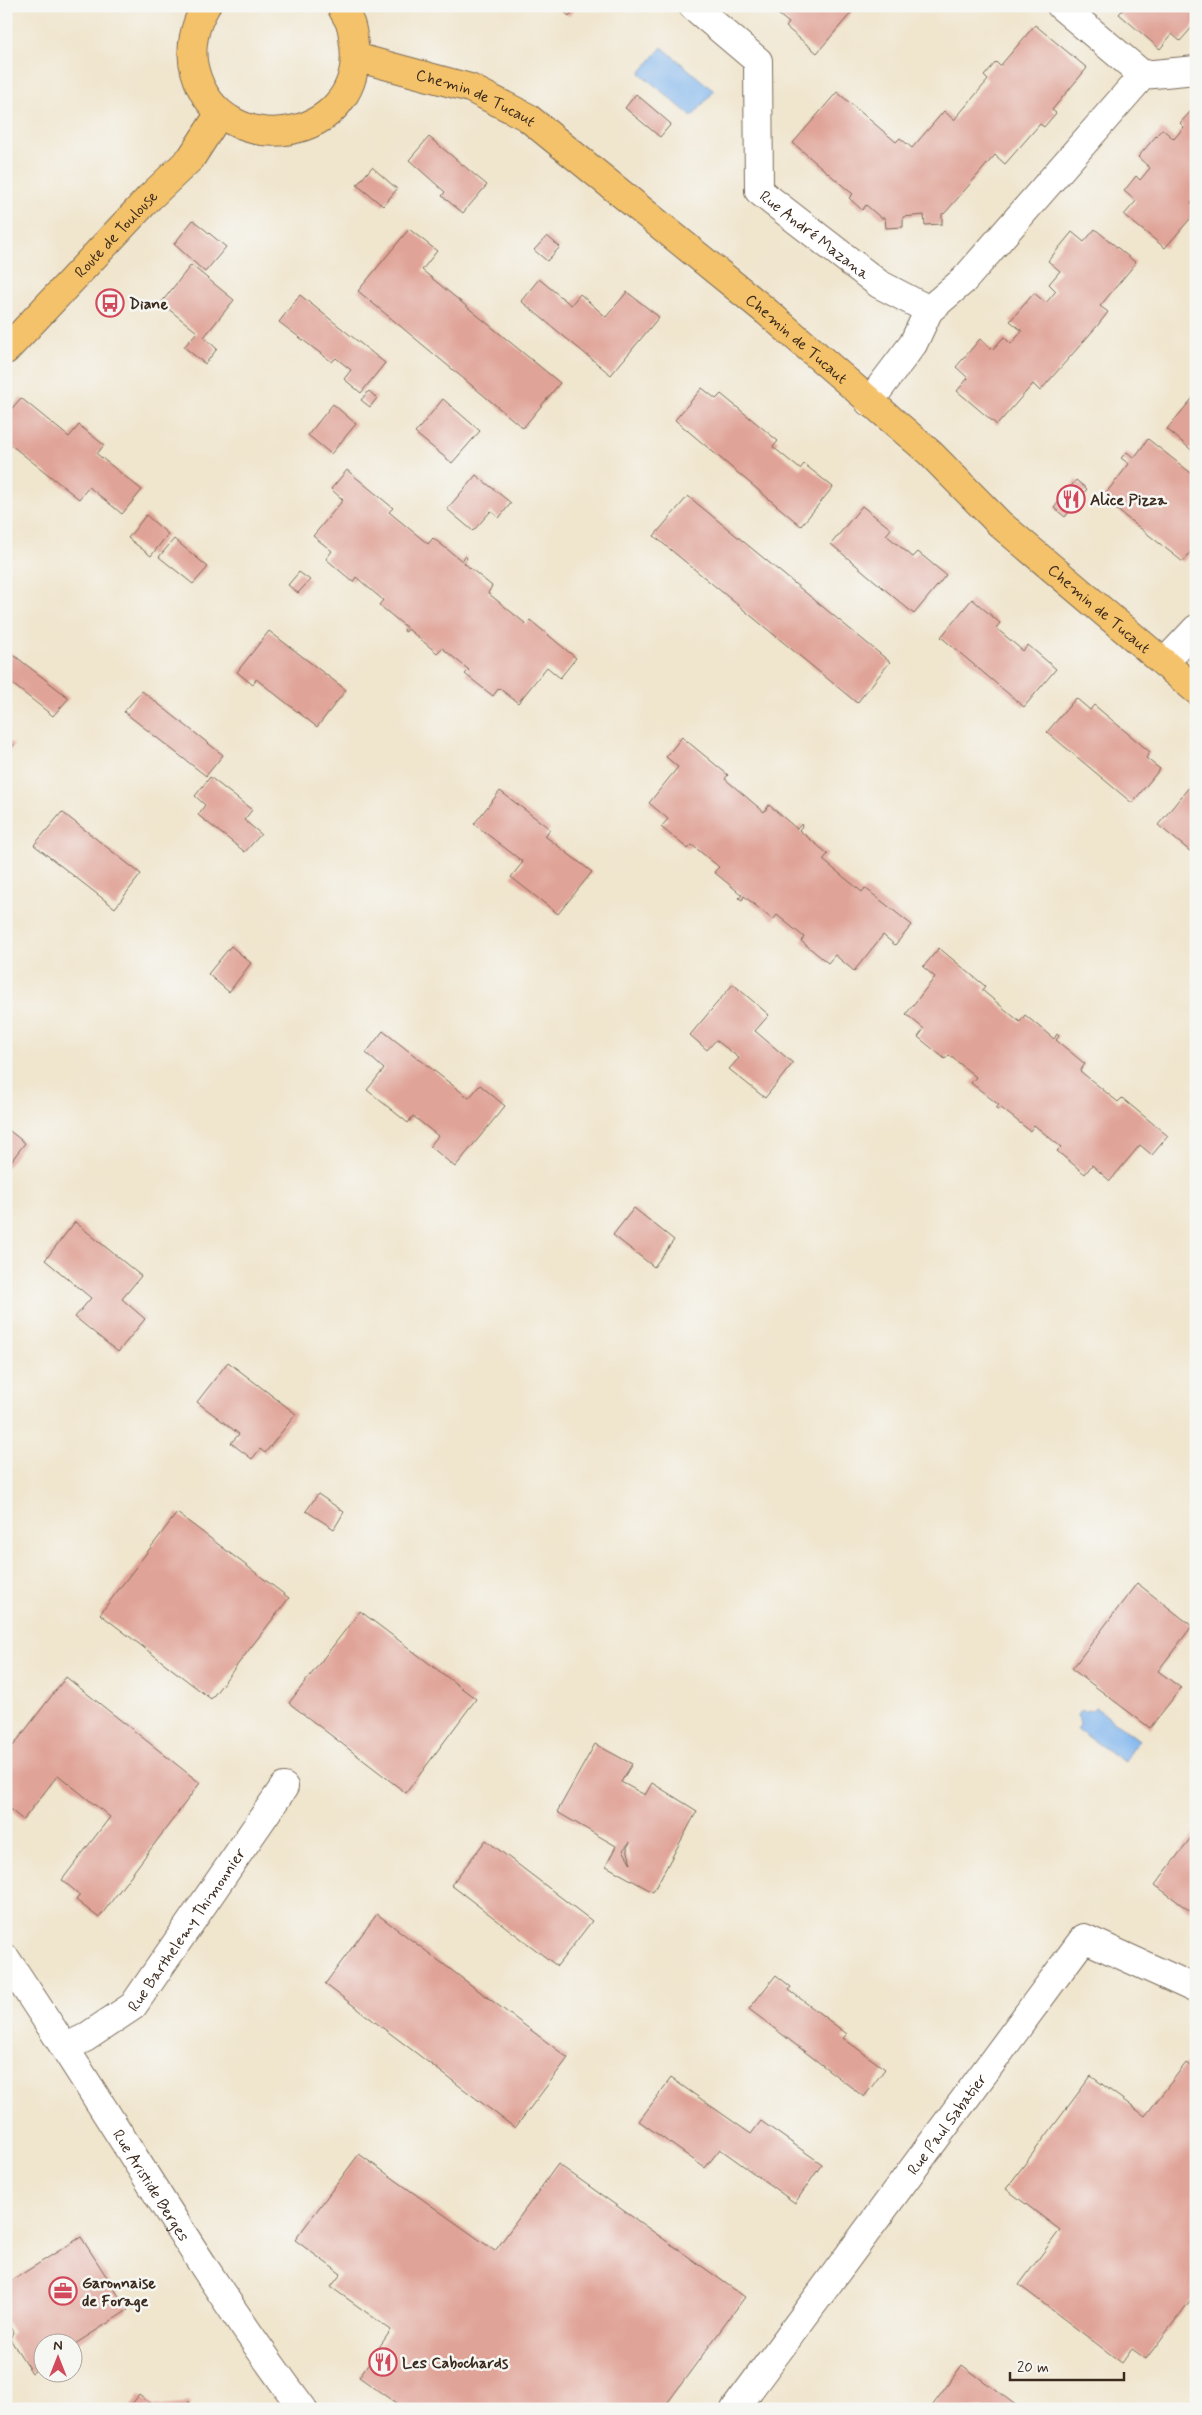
<svg xmlns="http://www.w3.org/2000/svg" width="1202" height="2415" font-family="Mynerve,sans-serif">
	<rect width="100%" height="100%" fill="#f6f6f2"/>
	<filter id="ink" filterUnits="userSpaceOnUse"><feTurbulence type="fractalNoise" baseFrequency=".02" numOctaves="2"/><feDisplacementMap in="SourceGraphic" scale="10" xChannelSelector="R" yChannelSelector="G"/><feConvolveMatrix kernelMatrix="1 2 1 2 8 2 1 2 1" color-interpolation-filters="sRGB"/></filter>
	<filter id="wash" filterUnits="userSpaceOnUse"><feTurbulence type="fractalNoise" baseFrequency=".0096" numOctaves="4" result="noise"/><feDisplacementMap in="SourceGraphic" scale="20" xChannelSelector="R" yChannelSelector="G"/><feGaussianBlur stdDeviation="1.12" result="paint"/><feColorMatrix in="noise" values="0 0 0 0 0 0 0 0 0 0 0 0 0 0 0 0 0 1.4 0 .05"/><feComposite in="paint" operator="in"/></filter>
	<g filter="url(#wash)">
		<rect width="100%" height="100%" fill="#f0e5cd"/>
		<g fill="#80b5ee" stroke="#5e7086">
			<path d="M662,47L714,91L692,117L640,73Z"/>
			<path d="M1095,1707L1139,1740L1124,1762L1077,1729L1080,1725L1078,1715L1081,1711L1092,1710Z"/>
		</g>
		<g id="blocks">
			<g fill="#e0a397" fill-rule="evenodd">
				<path d="M557,6H577L569,16Z"/>
				<path d="M768,6H857L817,53L786,27L789,23Z"/>
				<path d="M1126,6H1196V23L1180,41L1172,34L1160,49L1119,14Z"/>
				<path d="M1035,25L1087,68L1052,110L1056,113L1044,127L1040,124L1005,164L995,155L945,213L942,214V224L925,225L924,215L903,217V227L886,228L885,218H881L866,205L862,210L849,198L853,194L849,191L793,143L837,92L896,142L900,138L912,148L944,111L954,120L988,80L984,76L996,62L1000,66Z"/>
				<path d="M636,94L671,124L660,137L625,108Z"/>
				<path d="M1192,110L1196,113V197L1191,203L1196,207V212L1165,248L1124,215L1136,201L1124,191L1136,176L1140,180L1150,168L1138,157L1162,129L1174,139L1184,127L1180,123Z"/>
				<path d="M429,137L487,185L463,213L442,196L445,192L409,160Z"/>
				<path d="M372,167L397,189L383,206L357,185Z"/>
				<path d="M193,220L226,247L205,272L174,244Z"/>
				<path d="M409,229L437,251L422,270L560,383L523,428L358,291Z"/>
				<path d="M1095,229L1136,263L1100,306L1108,312L1098,325L1040,391L1033,384L997,425L957,391L968,378L956,367L980,339L992,350L1004,337L1011,344L1022,331L1010,321L1034,293L1046,303L1056,291L1049,284L1060,271L1048,261L1072,232L1084,242Z"/>
				<path d="M547,236L560,247L547,261L534,250Z"/>
				<path d="M191,265L234,300L204,337L217,349L205,364L184,347L197,332L161,303Z"/>
				<path d="M539,279L571,305L580,294L606,317L627,292L659,317L611,375L521,301Z"/>
				<path d="M300,295L385,363L361,393L344,379L351,370L336,358L332,362L279,322Z"/>
				<path d="M702,388L716,399L721,394L778,441L773,447L800,469L804,464L833,487L801,526L675,420Z"/>
				<path d="M369,391L377,398L370,407L361,400Z"/>
				<path d="M1196,394V454L1167,429Z"/>
				<path d="M21,398L69,437L79,425L104,445L97,454L142,490L122,514L89,487L79,499L6,441V415Z"/>
				<path d="M443,399L480,431L452,463L415,433Z"/>
				<path d="M333,404L356,424L331,454L308,435Z"/>
				<path d="M1148,439L1196,477V545L1183,562L1102,498L1129,464L1121,458L1127,452L1134,458Z"/>
				<path d="M347,470L393,508L389,512L428,544L433,538L462,561L465,556L467,558L464,563L492,586L488,593L526,624L530,620L576,658L560,678L547,667L518,703L499,688L493,696L465,674L469,670L442,648L437,653L408,629L406,632L404,631L406,627L379,605L383,600L356,577L353,582L326,559L332,551L313,536L343,500L331,489Z"/>
				<path d="M476,475L511,503L499,518L491,511L473,531L447,509Z"/>
				<path d="M1076,480L1087,489L1065,517L1054,508Z"/>
				<path d="M688,496L890,662L857,703L654,536Z"/>
				<path d="M862,506L891,529L886,535L913,557L918,552L946,575L914,614L831,544Z"/>
				<path d="M146,515L168,534L151,556L128,538Z"/>
				<path d="M174,539L208,567L193,584L159,557Z"/>
				<path d="M299,572L310,580L298,593L288,585Z"/>
				<path d="M972,599L1000,623L996,628L1009,639L1023,651L1028,645L1056,669L1024,707L941,637Z"/>
				<path d="M269,631L346,690L317,727L256,679L253,685L237,672Z"/>
				<path d="M6,649L69,698L53,716L6,679Z"/>
				<path d="M142,691L223,755L206,776L124,712Z"/>
				<path d="M1076,698L1090,710L1094,705L1150,752L1146,758L1160,769L1132,803L1047,732Z"/>
				<path d="M682,737L728,775L725,779L764,812L769,805L797,829L801,824L802,826L799,830L828,854L823,860L862,892L865,888L912,925L895,945L883,935L854,971L835,955L828,963L801,941L804,937L777,915L773,920L744,896L742,900L739,898L742,895L714,872L719,867L692,845L688,849L661,827L668,819L649,803L678,767L666,757Z"/>
				<path d="M6,739L14,745L6,755Z"/>
				<path d="M210,777L252,810L244,820L261,834L245,852L198,815L205,805L195,796Z"/>
				<path d="M1190,786L1196,791V856L1158,825Z"/>
				<path d="M500,791L550,829L545,836L592,872L558,914L511,877L523,862L474,824Z"/>
				<path d="M62,812L141,874L115,908L34,845Z"/>
				<path d="M231,946L251,963L229,992L208,974Z"/>
				<path d="M939,948L985,986L982,990L1020,1022L1025,1015L1054,1039L1057,1034L1059,1036L1056,1040L1085,1064L1080,1071L1118,1102L1122,1098L1168,1136L1152,1155L1140,1145L1110,1181L1092,1165L1085,1174L1057,1151L1061,1147L1034,1125L1030,1131L1000,1107L998,1110L996,1108L999,1105L971,1083L976,1077L949,1055L945,1059L918,1037L924,1029L906,1014L935,977L923,967Z"/>
				<path d="M733,984L769,1015L755,1031L793,1063L765,1098L729,1069L739,1058L716,1040L707,1050L690,1035Z"/>
				<path d="M383,1031L469,1098L480,1085L505,1106L455,1167L430,1146L438,1136L413,1116L408,1123L367,1090L384,1069L366,1053Z"/>
				<path d="M6,1128L25,1143L6,1168Z"/>
				<path d="M634,1208L674,1240L654,1267L613,1235Z"/>
				<path d="M75,1222L141,1276L122,1299L145,1319L118,1352L75,1317L91,1298L45,1260Z"/>
				<path d="M228,1362L296,1414L265,1453L260,1449L252,1459L231,1443L239,1434L197,1402Z"/>
				<path d="M318,1494L344,1512L334,1529L306,1511Z"/>
				<path d="M177,1513L289,1598L211,1699L100,1614Z"/>
				<path d="M1137,1583L1192,1626L1158,1671L1181,1688L1150,1728L1072,1669Z"/>
				<path d="M360,1611L476,1699L406,1793L289,1703Z"/>
				<path d="M66,1677L200,1783L99,1918L76,1900L80,1895L62,1880L110,1817L58,1775L23,1820L6,1806L10,1799L6,1796V1741L13,1746Z"/>
				<path d="M595,1744L632,1764L621,1782L645,1795L652,1783L697,1811L653,1892L606,1866L616,1846L557,1812ZM630,1842L627,1848L631,1864L623,1850Z"/>
				<path d="M1196,1831V1904L1190,1911L1155,1885Z"/>
				<path d="M486,1840L592,1921L557,1966L451,1885Z"/>
				<path d="M377,1914L568,2058L515,2128L325,1984Z"/>
				<path d="M776,1975L791,1987L789,1990L847,2034L843,2038L885,2069L864,2097L749,2009Z"/>
				<path d="M1186,2063L1196,2070V2293L1146,2359L1132,2349L1122,2363L1019,2285L1060,2230L1006,2189L1091,2076L1145,2116Z"/>
				<path d="M671,2078L751,2134L761,2121L822,2164L795,2203L720,2149L705,2168L639,2121Z"/>
				<path d="M359,2154L495,2251L558,2164L745,2297L663,2409H404L359,2377L391,2330L331,2287L341,2274L295,2240Z"/>
				<path d="M81,2237L128,2310L72,2346V2342H42V2366L32,2373L10,2339L13,2332L6,2321V2284Z"/>
				<path d="M962,2365L1021,2409H930Z"/>
				<path d="M139,2395L154,2406L190,2402V2409H128Z"/>
			</g>
		</g>
	</g>
	<g filter="url(#ink)">
		<use href="#blocks" fill-opacity="0" stroke="#7a6b5b" stroke-width="1"/>
		<g fill="none" stroke-linecap="round" stroke-linejoin="round">
			<g stroke="#7a6b5b" stroke-width="30">
				<g id="minor">
					<path id="s1" d="M693,6L758,61L759,191L879,284L929,310"/>
					<path d="M1061,6L1143,75"/>
					<path d="M869,402L913,344L929,310L964,280L1143,75L1196,70"/>
					<path d="M1164,663L1196,629"/>
					<path id="s2" d="M6,1959C107,2107 195,2265 303,2409"/>
					<path id="s3" d="M66,2047L85,2038L133,2006L284,1787"/>
					<path id="s4" d="M735,2409L1084,1938L1196,1989"/>
				</g>
			</g>
			<g stroke="#7a6b5b" stroke-width="30">
				<g id="major">
					<path d="M206,6C194,25 189,50 195,71C221,167 366,142 354,45C353,39 353,32 351,26C349,19 344,13 341,6"/>
					<path id="s5" d="M355,57L470,88L527,117L767,312L930,453L1000,524L1196,690"/>
					<path id="s6" d="M6,350L149,198L191,158L220,113"/>
				</g>
			</g>
			<use href="#minor" stroke="#fff" stroke-width="28"/>
			<use href="#major" stroke="#f4c26a" stroke-width="28"/>
		</g>
	</g>
	<defs>
		<g id="bus-ring" transform="scale(1.4375)"><circle r="9.5" fill="#f6f6f2" stroke="#d1495b" stroke-width="1.5"/><path d="M-5-6H5V4H4V6H2V4H-2V6H-4V4H-5ZM-3.5-4V0h7V-4ZM-3.5 1.2v1.5H-2V1.2ZM2 1.2v1.5H3.5V1.2Z" fill="#d1495b"/></g>
		<g id="restaurant-ring" transform="scale(1.4375)"><circle r="9.5" fill="#f6f6f2" stroke="#d1495b" stroke-width="1.5"/><path d="M-5-6h1v4h1v-4h1v4h1v-4h1v5L-1.5 .5V6h-2V.5L-5-1ZM5-6V6H3V1.5H1.5Q1.5-4 5-6Z" fill="#d1495b"/></g>
		<g id="office-ring" transform="scale(1.4375)"><circle r="9.5" fill="#f6f6f2" stroke="#d1495b" stroke-width="1.5"/><path d="M-6-3h4V-5.5h4V-3h4V5H-6ZM-1-4.5V-3h2v-1.5ZM-6 0V1H6V0Z" fill="#d1495b"/></g>
	</defs>
	<g fill-rule="evenodd">
		<use href="#bus-ring" x="110" y="303"/>
		<use href="#restaurant-ring" x="1071" y="499"/>
		<use href="#office-ring" x="63" y="2291"/>
		<use href="#restaurant-ring" x="383" y="2362"/>
	</g>
	<g text-anchor="middle" stroke-width="5" stroke-linejoin="round" paint-order="stroke">
		<g font-size="16" fill="#3b2a1e" stroke="#f6f6f2">
			<text dy="6" stroke="none"><textPath href="#s5" startOffset="128">Chemin de Tucaut</textPath></text>
			<text dy="6" stroke="none"><textPath href="#s6" startOffset="160">Route de Toulouse</textPath></text>
			<text dy="6" stroke="none"><textPath href="#s1" startOffset="286">Rue André Mazana</textPath></text>
			<text dy="6" stroke="none"><textPath href="#s5" startOffset="532">Chemin de Tucaut</textPath></text>
			<text dy="6" stroke="none"><textPath href="#s5" startOffset="938">Chemin de Tucaut</textPath></text>
			<text dy="6" stroke="none"><textPath href="#s3" startOffset="172">Rue Barthelemy Thimonnier</textPath></text>
			<text dy="6" stroke="none"><textPath href="#s4" startOffset="355">Rue Paul Sabatier</textPath></text>
			<text dy="6" stroke="none"><textPath href="#s2" startOffset="269">Rue Aristide Berges</textPath></text>
		</g>
		<g font-size="16" font-weight="bold" fill="#3b2a1e" stroke="#f6f6f2" text-anchor="start">
			<text x="129" y="309">Diane</text>
			<text x="1090" y="505">Alice Pizza</text>
			<text x="82" y="2288">Garonnaise<tspan x="82" dy="18">de Forage</tspan></text>
			<text x="402" y="2368">Les Cabochards</text>
		</g>
	</g>
	<rect width="1202" height="2415" fill="none" stroke="#f6f6f2" stroke-width="25"/>
	<g transform="translate(58 2358)"><circle r="24" fill="#f6f6f2" stroke="#aba49d"/>
	<path d="M0-4L9 19L0 12L-9 19Z" fill="#d1495b"/>
	<text y="-8" font-size="14" font-weight="bold" text-anchor="middle" fill="#3b2a1e">N</text>
	</g>
	<path d="M1010 2372v8h114v-8" fill="none" stroke="#3b2a1e" stroke-width="2.5"/>
	<text x="1017" y="2372" font-size="15" fill="#3b2a1e" stroke="#f6f6f2" stroke-width="4" paint-order="stroke">20 m</text>
</svg>
